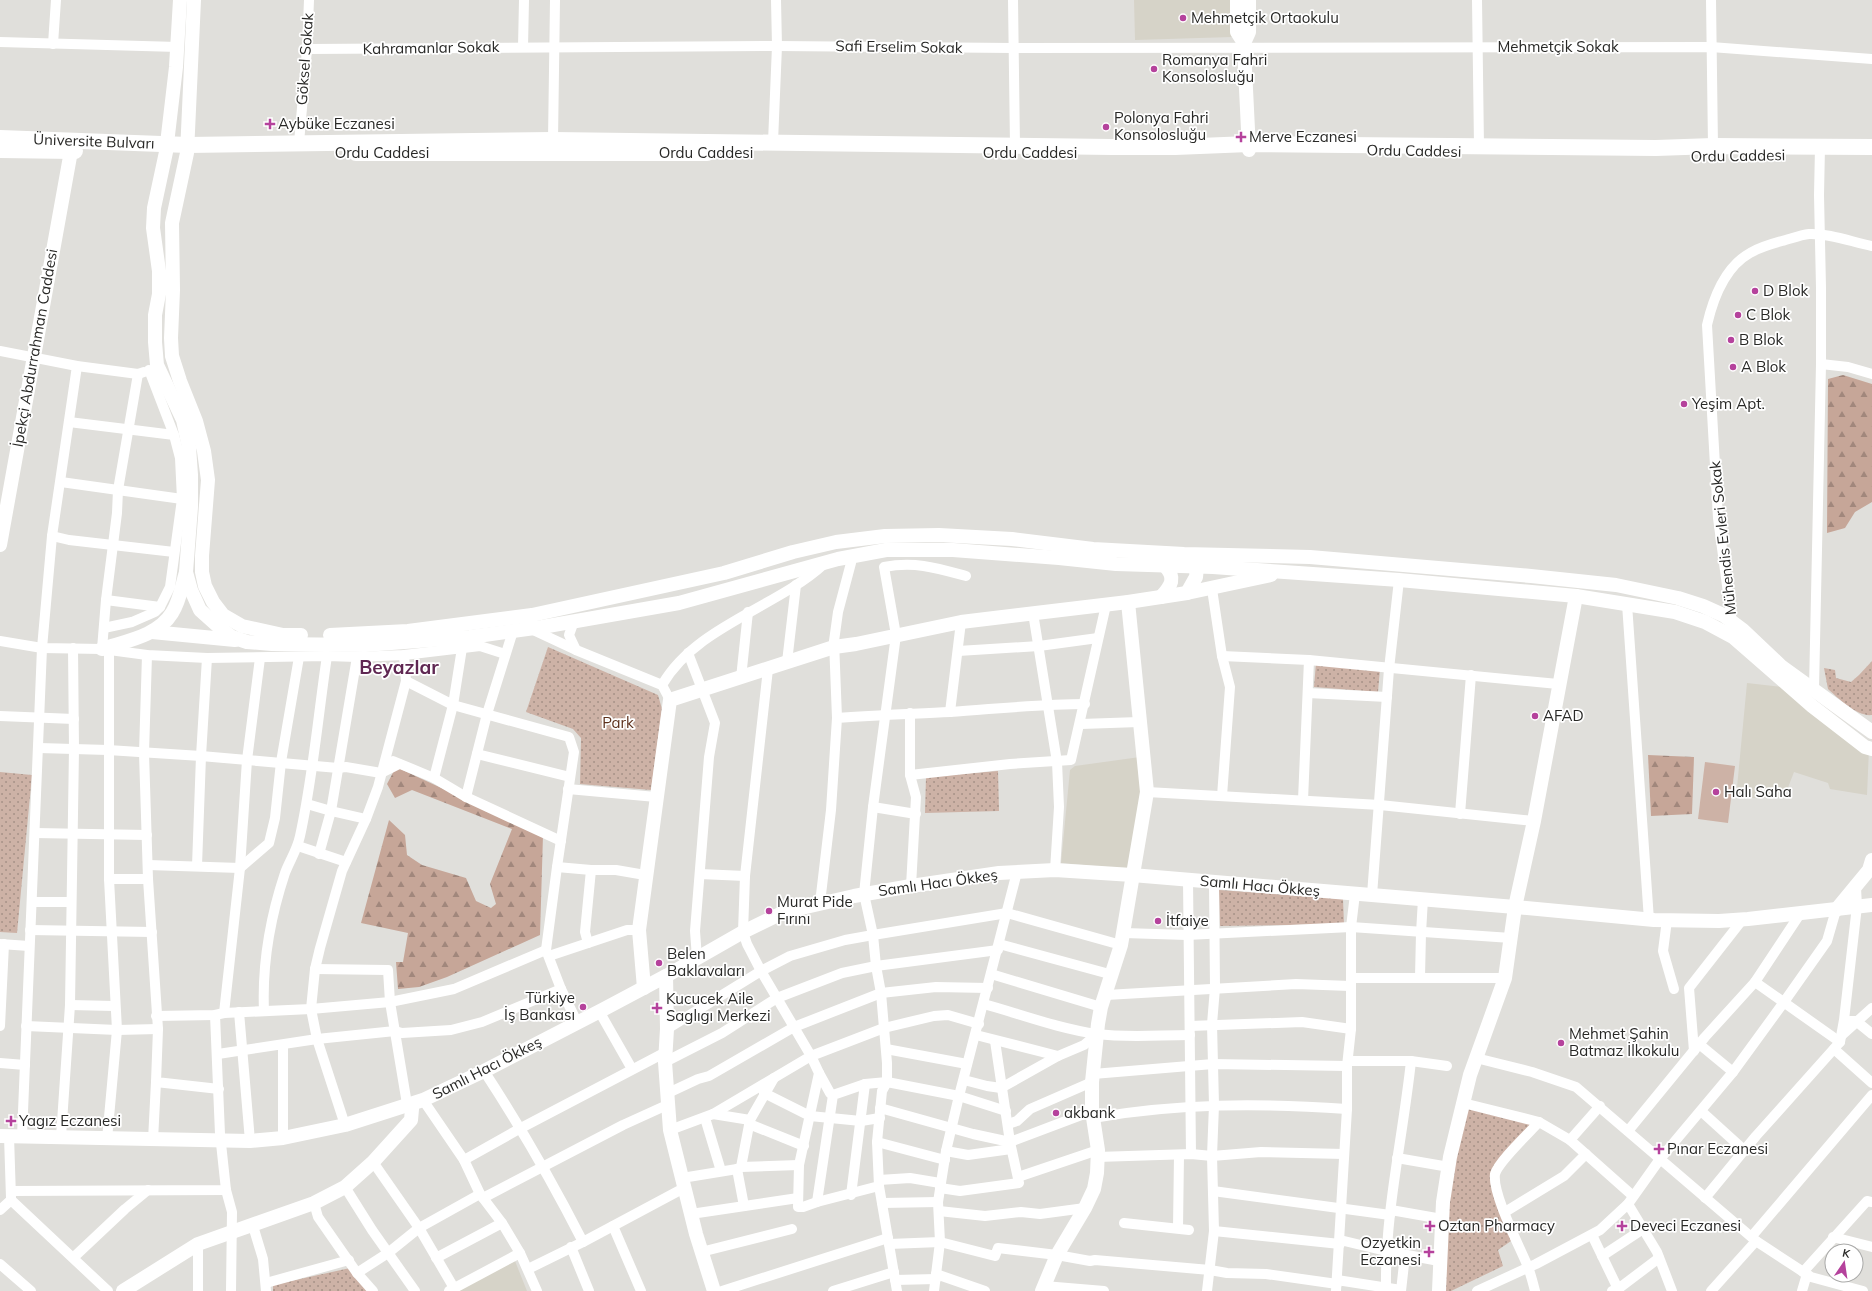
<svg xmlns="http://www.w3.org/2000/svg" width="1872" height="1291" font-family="Mulish,sans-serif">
	<defs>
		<pattern id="grass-dots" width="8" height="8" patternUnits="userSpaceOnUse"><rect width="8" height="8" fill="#cdb2a6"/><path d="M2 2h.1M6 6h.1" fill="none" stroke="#a69187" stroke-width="1.8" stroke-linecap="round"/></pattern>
		<pattern id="forest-firs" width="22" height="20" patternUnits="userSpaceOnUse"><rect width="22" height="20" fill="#c6a698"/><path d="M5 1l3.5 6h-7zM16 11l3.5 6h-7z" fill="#a1877c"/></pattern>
	</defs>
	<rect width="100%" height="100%" fill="#e0dfdb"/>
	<g fill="#d6d3c8">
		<path d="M1134,0H1231L1232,37L1135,40Z"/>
		<path d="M1747,683L1792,688L1869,749L1867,795L1830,789L1828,783L1794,772L1784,798H1736Z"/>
		<path d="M1140,757L1142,790L1129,869L1061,863L1070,770L1075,766Z"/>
		<path d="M515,1261L527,1291H456Z"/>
	</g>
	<g fill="url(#grass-dots)">
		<path d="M548,647L658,695L662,709L651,790L580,784L581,738L573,729L526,712Z"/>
		<path d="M1872,661V715C1857,717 1838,698 1828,689L1824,668L1835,670L1836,678L1851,682L1859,675Z"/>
		<path d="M1316,663L1380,669L1378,692L1314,687Z"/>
		<path d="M998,771L999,811L925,813L926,777Z"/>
		<path d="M0,772L32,775L17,933L0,932Z"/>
		<path d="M1219,890L1343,899L1344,924L1220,926Z"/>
		<path d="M1466,1105L1531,1122L1527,1131L1492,1171L1511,1241L1498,1250L1503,1266L1451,1291H1444L1449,1186Z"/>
		<path d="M350,1268L375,1291H273V1285Z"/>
	</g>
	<g fill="url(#forest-firs)">
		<path d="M1843,375L1872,384V502L1855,512L1845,528L1827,533L1828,379Z"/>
		<path d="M1648,755L1694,757L1692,814L1651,816Z"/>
		<path d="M396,767L543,835L540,935L447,977L419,987L398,989L396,962H403L408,933L361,923L389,820L405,835L407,855L422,865L466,878L476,901L491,908L496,904L490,884L512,829L412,790L395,798L387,784Z"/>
	</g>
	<path fill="#cdb2a6" d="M1705,762L1735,766L1728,823L1698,819Z"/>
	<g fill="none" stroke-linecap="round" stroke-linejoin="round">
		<g stroke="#fff" stroke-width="10">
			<path d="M1013,0L1015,146"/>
			<path d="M1477,0L1479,146"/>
			<path d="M1711,0L1713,146"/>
			<path d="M0,42L178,47"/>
			<path d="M53,44L56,0"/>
			<path d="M523,47L524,0"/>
			<path d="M307,49L777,46L1013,48L1711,47L1872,59"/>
			<path d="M553,140L555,0"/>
			<path d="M773,142L777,46L776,0"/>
			<path d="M299,143L307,49L309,0"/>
			<path d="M0,351L77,366L138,374L144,372"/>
			<path d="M1821,364L1848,367L1872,374"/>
			<path d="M69,422L174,435"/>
			<path d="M61,482L182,499"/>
			<path d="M52,536L69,540L174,552"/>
			<path d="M1212,589L1222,656L1230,687L1222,796"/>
			<path d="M106,600L160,607"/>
			<path d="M1627,604L1649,920"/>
			<path d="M1033,613L1057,762L1059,807L1055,870"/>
			<path d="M574,621L569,635L576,650"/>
			<path d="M1732,623L1718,518L1707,325C1713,299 1725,267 1750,253C1760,247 1771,244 1782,241C1790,239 1800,235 1809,234C1829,233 1852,242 1872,246"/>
			<path d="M104,628L132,622L155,612L160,607L170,587L182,499L180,458L174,435L149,370"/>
			<path d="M531,629L576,650L662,685L670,700"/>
			<path d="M0,641L42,648L102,649L147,655L207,658L327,656L357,657L404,655L480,646L505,654"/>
			<path d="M102,649L106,600L117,513L118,490L138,374"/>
			<path d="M958,651L1039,646L1098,638"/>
			<path d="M688,653L715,723L709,757L695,931L697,958"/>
			<path d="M147,655L144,753L148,879L158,1029L156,1082L219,1089"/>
			<path d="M1222,656L1309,660L1558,684"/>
			<path d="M787,662L796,585"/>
			<path d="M741,678L748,612"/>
			<path d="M406,681L453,705L569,737L574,752L557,867L546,950L561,989L577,1022"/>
			<path d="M662,685C696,626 776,608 824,564"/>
			<path d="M1814,689L1821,364V288L1819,195L1820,147"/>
			<path d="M1308,693L1387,697"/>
			<path d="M950,712L961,622"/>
			<path d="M910,713V775L916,797L911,886"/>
			<path d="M0,716L74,719"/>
			<path d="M837,718L834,641L838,612L851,563V556"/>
			<path d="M1081,724L1139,722"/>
			<path d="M39,748L108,750L201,756L338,768L346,767L381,773L399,764"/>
			<path d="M477,754L570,777"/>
			<path d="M393,761L434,778L466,797L561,841"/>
			<path d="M910,775L1010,764L1071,760L1106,605"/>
			<path d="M434,778L453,705L462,648"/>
			<path d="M568,789L656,797"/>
			<path d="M1147,792L1380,805L1534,821"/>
			<path d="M466,797L487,714L513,631"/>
			<path d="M1303,800L1309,660"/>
			<path d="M307,804L331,811L366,819"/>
			<path d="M873,807L916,814"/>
			<path d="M1460,814L1471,675"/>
			<path d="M35,833L147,835"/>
			<path d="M298,846L346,862"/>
			<path d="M319,854L331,811L357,657"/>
			<path d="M148,865L240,868L269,843L275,818L281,762L299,657"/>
			<path d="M197,866L201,756L207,658"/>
			<path d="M557,867L591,870H616L645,875"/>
			<path d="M700,874L745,876"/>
			<path d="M109,879H148"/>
			<path d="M1188,880L1191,1154"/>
			<path d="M1372,895L1389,669L1399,580"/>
			<path d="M32,902H71"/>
			<path d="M820,903L831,810L837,718C875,715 912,714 950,712C995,709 1040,704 1085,704"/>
			<path d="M1667,920L1663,951L1674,989"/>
			<path d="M30,930L152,932"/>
			<path d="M1124,933L1187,935L1351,927L1511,938"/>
			<path d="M588,943L585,932L591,870"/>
			<path d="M0,944L29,946"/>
			<path d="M999,944L1113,975"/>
			<path d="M549,956L627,930H639"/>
			<path d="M315,969L388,970L390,1002L407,1104"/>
			<path d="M991,974L1101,1007"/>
			<path d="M1420,977L1421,933L1423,899"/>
			<path d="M1351,978H1505"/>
			<path d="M1755,982L1840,1042"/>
			<path d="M1106,995L1296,984L1350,986"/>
			<path d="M984,1004C1020,1014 1060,1029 1097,1034C1127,1038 1159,1035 1190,1035"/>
			<path d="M70,1005L114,1006"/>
			<path d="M264,1011C262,964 270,918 285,873C290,860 297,850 300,836C313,777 318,716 327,656"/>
			<path d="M599,1011L632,1069"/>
			<path d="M239,1012L250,1141"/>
			<path d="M224,1013L240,868L247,760L260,658"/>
			<path d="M156,1016L215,1015L224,1013L311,1009L390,1002L454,989L546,950"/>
			<path d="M1850,1021H1856L1872,1034"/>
			<path d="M0,1026L4,944"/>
			<path d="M26,1026L117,1030L158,1029"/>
			<path d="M1190,1026L1302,1022L1351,1029"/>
			<path d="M667,1029L761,971L790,956L845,940L873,935L1007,913L1121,945"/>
			<path d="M976,1035L1058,1056"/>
			<path d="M1842,1035L1872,1008"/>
			<path d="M1699,1044L1733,1072"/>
			<path d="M886,1049L967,1064"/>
			<path d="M1834,1049L1872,1083"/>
			<path d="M1694,1051L1689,988L1743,919"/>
			<path d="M218,1054L317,1039L395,1031L402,1033L451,1030L482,1022L561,989"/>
			<path d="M1476,1058L1532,1072L1576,1087L1756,1241L1811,1277L1863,1291"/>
			<path d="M1348,1061H1411L1447,1066"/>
			<path d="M665,1062L722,1033L777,998L842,973L876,966L998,950"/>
			<path d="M0,1063L25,1065"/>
			<path d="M484,1071C520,1126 553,1183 583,1242"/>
			<path d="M819,1073L830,1093L833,1095"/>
			<path d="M1093,1074L1213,1064L1347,1066"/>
			<path d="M964,1080L987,1086L1001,1088L1058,1056L1084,1045L1097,1034"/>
			<path d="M764,1093L810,1116L861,1121L880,1118"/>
			<path d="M666,1094L698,1079L709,1076L794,1027L881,993L936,987L988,988"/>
			<path d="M423,1100L464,1160L480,1194L502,1223L520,1253L537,1291"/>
			<path d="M1463,1103L1539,1122L1570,1140L1633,1196"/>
			<path d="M880,1108L973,1134L1010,1142L1092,1111"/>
			<path d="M1701,1111L1744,1150"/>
			<path d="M713,1114L750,1120"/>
			<path d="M705,1118L721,1171"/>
			<path d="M1093,1118C1179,1103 1260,1103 1347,1109"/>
			<path d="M749,1124L804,1146"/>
			<path d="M1008,1124L1017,1121L1030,1109L1092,1082"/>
			<path d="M345,1125L317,1039L311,1009L315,969L320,948L342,871L366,819L378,787L406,681L404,655"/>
			<path d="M670,1130L713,1114L811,1056L761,971L747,944L743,932L745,876L768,669"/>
			<path d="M1628,1131L1705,1037L1755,982L1800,914"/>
			<path d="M9,1136L11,1198"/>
			<path d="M22,1136L42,648L52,536L77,366"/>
			<path d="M61,1137L70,1005L74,749L73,648"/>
			<path d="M283,1138V1045"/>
			<path d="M107,1139L117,1030L109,879V650"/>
			<path d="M153,1140L156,1082"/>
			<path d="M1570,1140L1600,1106"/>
			<path d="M877,1142L945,1160"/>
			<path d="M946,1151L968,1155L1011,1149"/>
			<path d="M1097,1157L1191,1154L1212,1156L1261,1152L1344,1154"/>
			<path d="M1397,1158L1449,1167"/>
			<path d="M464,1160L521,1128L666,1052"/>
			<path d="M373,1162L419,1228L454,1288"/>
			<path d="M741,1167L799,1165"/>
			<path d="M1018,1177L1098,1150"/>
			<path d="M682,1178L737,1169"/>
			<path d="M879,1180L910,1178L940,1183"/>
			<path d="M879,1186L817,1202L803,1207H798L799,1165L819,1073L811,1056L884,1028L934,1016L948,1015L979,1024"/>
			<path d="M345,1187L372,1230L415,1291"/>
			<path d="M940,1188L960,1191L1019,1183L1010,1142L995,1041"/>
			<path d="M226,1190L232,1212L231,1291"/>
			<path d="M11,1191L226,1190L220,1134L215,1015"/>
			<path d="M1213,1191L1390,1215"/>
			<path d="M851,1195L865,1084"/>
			<path d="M483,1198L623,1125L667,1105"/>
			<path d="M1705,1198L1756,1136L1840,1042L1844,1020L1857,906L1856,888"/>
			<path d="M817,1202L833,1095L865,1084L887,1082L959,1096L1006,1111"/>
			<path d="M314,1203L318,1217L357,1273L373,1291"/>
			<path d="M882,1203L938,1202"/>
			<path d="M1628,1204L1657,1252L1672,1291"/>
			<path d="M744,1206L737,1169L741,1167L750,1120L774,1078"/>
			<path d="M0,1210L11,1200L108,1291"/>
			<path d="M1391,1210L1442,1219"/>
			<path d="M939,1211L985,1216L1021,1212L1040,1214L1085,1208"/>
			<path d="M1505,1212L1564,1176L1586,1154"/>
			<path d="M691,1214L798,1198"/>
			<path d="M1124,1223L1189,1230"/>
			<path d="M253,1226L263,1259L266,1291"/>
			<path d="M613,1226L641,1291"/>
			<path d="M1178,1228L1179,1155"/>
			<path d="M1214,1231L1340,1244"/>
			<path d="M1592,1235L1619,1291"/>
			<path d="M1752,1236L1872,1095"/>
			<path d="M1833,1237L1872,1247"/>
			<path d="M1340,1240L1386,1251L1439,1261"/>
			<path d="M198,1244V1291"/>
			<path d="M889,1244L940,1242L995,1256L998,1248L1057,1255L1090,1261L1095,1260L1210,1270L1227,1273L1266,1274L1337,1284"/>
			<path d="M571,1247L589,1291"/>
			<path d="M701,1252L792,1229"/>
			<path d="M1602,1256L1643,1229"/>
			<path d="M74,1257L125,1209L148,1190"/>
			<path d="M436,1258L502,1223"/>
			<path d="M0,1264L31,1291"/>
			<path d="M528,1269L583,1242L684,1188"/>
			<path d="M1803,1272L1867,1201L1872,1202"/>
			<path d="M357,1273L388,1253L419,1228L480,1194"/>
			<path d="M936,1274L985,1291"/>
			<path d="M895,1280L936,1279"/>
			<path d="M1337,1280L1401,1290"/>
			<path d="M266,1283L349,1260"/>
			<path d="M1044,1286L1104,1291"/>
			<path d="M1386,1287C1385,1211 1403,1137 1411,1061"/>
			<path d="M449,1291L520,1253"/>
			<path d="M722,1291L888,1238"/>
			<path d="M833,1291L894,1272"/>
			<path d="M897,1291L879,1186L877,1142L882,1091L887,1082V1063L881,993L876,966L873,935L864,894L873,807L896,635L884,567C915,561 937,568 966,576"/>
			<path d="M934,1291L940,1242L938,1202L946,1151L959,1096L1017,872"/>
			<path d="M1207,1291L1214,1231L1212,1156L1214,1105L1212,1024L1215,988L1214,883"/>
			<path d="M1336,1291L1347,1109V1066L1351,1029V927L1355,894"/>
			<path d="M1401,1291L1405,1255"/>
			<path d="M1477,1291L1536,1264L1600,1230L1628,1204L1660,1159L1733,1072L1784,1002L1827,941L1836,910"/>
			<path d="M1535,1291C1533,1283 1531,1275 1528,1267C1520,1247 1492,1194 1495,1174C1498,1162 1529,1133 1539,1122"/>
			<path d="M1612,1291L1618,1289L1659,1258"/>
			<path d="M1711,1291L1756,1241"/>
			<path d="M1802,1291L1807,1274"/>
		</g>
		<g stroke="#fff" stroke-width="14">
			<path d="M180,0L176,67L166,152L154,208L153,228L159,271V294L155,315V342L157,365L183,420L189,447L191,475V507L186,572L191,590L200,610L219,627L232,637L247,642L272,644L365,645L470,637L542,627L679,603L838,559L886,550H953L1059,558L1116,564L1213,567L1399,580L1576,596L1675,612L1705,622L1733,637L1812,706L1865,747L1872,749"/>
			<path d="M194,0L187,153L172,223L173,290L171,338L172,356L180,381L196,421L204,451L208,480L202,556V572L205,586L213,602L223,615L242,626L283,635H301"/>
			<path d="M1237,0V32L1244,43V48L1249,150"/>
			<path d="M1244,43L1249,32V0"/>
			<path d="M0,545L71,151"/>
			<path d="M1187,593L1196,577L1198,558"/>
			<path d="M1161,597C1171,586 1177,578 1164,565"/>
			<path d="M152,632L235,640"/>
			<path d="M330,635L408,631L532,615L724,573L793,552L836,542L885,536L939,535L1012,539L1093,549L1184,554L1310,557L1531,576L1616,585L1678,598L1703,606L1723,615L1743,630L1782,667L1872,732"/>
			<path d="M102,649C126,641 158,636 172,613C180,601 182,585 186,572"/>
			<path d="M1836,910L1869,870L1872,860"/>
			<path d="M666,976L667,1029L665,1062L670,1130L696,1234L714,1291"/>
			<path d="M644,988L639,930L670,700L834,647L856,644L961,622L1128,602L1187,593L1271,575"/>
			<path d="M0,1136L250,1141L283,1138L345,1125L423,1100L484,1071L604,1009L666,976L743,932L784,912L854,896L911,886L999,873L1055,870L1132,875L1515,907L1654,920L1719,921L1748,919L1872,905"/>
			<path d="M123,1291L198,1244L314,1203L345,1187L373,1162L411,1120L412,1109L407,1104"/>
			<path d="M1042,1291L1057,1255L1085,1208L1094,1189L1097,1173L1098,1150L1092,1111V1082L1098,1024L1101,1007L1121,945L1147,792L1128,602"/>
			<path d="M1439,1291L1443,1202L1450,1157L1470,1075L1505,978L1515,907L1534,821L1576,596"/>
		</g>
		<g stroke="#fff" stroke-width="16">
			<path id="s1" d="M0,138L188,145L553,140L1112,147H1175L1249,144L1656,148L1713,146L1872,147"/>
			<path d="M0,150L75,151"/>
			<path d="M356,153H707"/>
		</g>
	</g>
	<g fill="#b5429c" stroke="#fff" stroke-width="1.5">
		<circle cx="1183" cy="18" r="4"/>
		<circle cx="1154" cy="69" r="4"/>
		<path d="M268 118h4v4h4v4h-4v4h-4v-4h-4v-4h4z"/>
		<circle cx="1106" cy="127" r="4"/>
		<path d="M1239 131h4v4h4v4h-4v4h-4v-4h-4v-4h4z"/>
		<circle cx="1755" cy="291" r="4"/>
		<circle cx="1738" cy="315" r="4"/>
		<circle cx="1731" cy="340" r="4"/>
		<circle cx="1733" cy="367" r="4"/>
		<circle cx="1684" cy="404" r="4"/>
		<circle cx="1535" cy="716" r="4"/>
		<circle cx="1716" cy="792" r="4"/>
		<circle cx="769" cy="911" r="4"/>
		<circle cx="1158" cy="921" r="4"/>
		<circle cx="659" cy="963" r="4"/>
		<circle cx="583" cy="1007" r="4"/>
		<path d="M655 1002h4v4h4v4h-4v4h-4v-4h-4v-4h4z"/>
		<circle cx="1561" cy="1043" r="4"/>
		<circle cx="1056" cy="1113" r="4"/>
		<path d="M9 1115h4v4h4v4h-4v4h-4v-4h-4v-4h4z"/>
		<path d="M1657 1143h4v4h4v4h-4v4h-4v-4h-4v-4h4z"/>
		<path d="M1428 1220h4v4h4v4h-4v4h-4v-4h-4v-4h4z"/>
		<path d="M1620 1220h4v4h4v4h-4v4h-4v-4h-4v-4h4z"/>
		<path d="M1427 1246h4v4h4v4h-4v4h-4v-4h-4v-4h4z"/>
	</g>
	<g text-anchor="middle" stroke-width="3.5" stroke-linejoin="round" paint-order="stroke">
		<g font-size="15" fill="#282826" stroke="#fff" text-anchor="start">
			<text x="1191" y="23">Mehmetçik Ortaokulu</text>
			<text x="1162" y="65">Romanya Fahri<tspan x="1162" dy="17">Konsolosluğu</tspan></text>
			<text x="1114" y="123">Polonya Fahri<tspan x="1114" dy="17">Konsolosluğu</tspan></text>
			<text x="278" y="129">Aybüke Eczanesi</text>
			<text x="1249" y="142">Merve Eczanesi</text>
			<text x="1763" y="296">D Blok</text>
			<text x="1746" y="320">C Blok</text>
			<text x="1739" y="345">B Blok</text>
			<text x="1741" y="372">A Blok</text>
			<text x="1692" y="409">Yeşim Apt.</text>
			<text x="1543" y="721">AFAD</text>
			<text x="1724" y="797">Halı Saha</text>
			<text x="777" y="907">Murat Pide<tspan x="777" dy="17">Fırını</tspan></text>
			<text x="1166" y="926">İtfaiye</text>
			<text x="667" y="959">Belen<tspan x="667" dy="17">Baklavaları</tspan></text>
			<text x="575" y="1003" text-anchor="end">Türkiye<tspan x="575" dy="17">İş Bankası</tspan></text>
			<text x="666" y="1004">Kucucek Aile<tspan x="666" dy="17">Saglıgı Merkezi</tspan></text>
			<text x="1569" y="1039">Mehmet Şahin<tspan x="1569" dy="17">Batmaz İlkokulu</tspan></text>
			<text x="1064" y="1118">akbank</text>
			<text x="19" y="1126">Yagız Eczanesi</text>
			<text x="1667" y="1154">Pınar Eczanesi</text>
			<text x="1438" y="1231">Oztan Pharmacy</text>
			<text x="1630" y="1231">Deveci Eczanesi</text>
			<text x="1421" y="1248" text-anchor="end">Ozyetkin<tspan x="1421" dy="17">Eczanesi</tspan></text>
		</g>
		<g font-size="15" fill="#282826" stroke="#fff">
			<text transform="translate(899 47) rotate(1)" y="5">Safi Erselim Sokak</text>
			<text x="1558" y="52">Mehmetçik Sokak</text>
			<text transform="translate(431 48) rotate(-1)" y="5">Kahramanlar Sokak</text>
			<text transform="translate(305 59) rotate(-86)" y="5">Göksel Sokak</text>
			<text dy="5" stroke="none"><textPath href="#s1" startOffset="94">Üniversite Bulvarı</textPath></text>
			<text transform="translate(1414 151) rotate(1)" y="5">Ordu Caddesi</text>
			<text x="382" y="158">Ordu Caddesi</text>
			<text x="706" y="158">Ordu Caddesi</text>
			<text x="1030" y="158">Ordu Caddesi</text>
			<text transform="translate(1738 156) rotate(-1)" y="5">Ordu Caddesi</text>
			<text transform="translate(35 348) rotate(-80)" y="5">İpekçi Abdurrahman Caddesi</text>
			<text transform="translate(1723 538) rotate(-96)" y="5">Mühendis Evleri Sokak</text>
			<text transform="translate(938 883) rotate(-8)" y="5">Samlı Hacı Ökkeş</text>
			<text transform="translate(1260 886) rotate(5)" y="5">Samlı Hacı Ökkeş</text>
			<text transform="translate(487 1068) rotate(-27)" y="5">Samlı Hacı Ökkeş</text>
		</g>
		<g font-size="15" fill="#5d301b" stroke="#fff">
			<text x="618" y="728">Park</text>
		</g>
		<g font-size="19" font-weight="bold" fill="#5f2752" stroke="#fff">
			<text x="399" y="674">Beyazlar</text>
		</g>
	</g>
	<g transform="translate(1844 1263) rotate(13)"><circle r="19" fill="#ffffff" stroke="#a9a9a8"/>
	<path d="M0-3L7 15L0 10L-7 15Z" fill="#b5429c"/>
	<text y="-6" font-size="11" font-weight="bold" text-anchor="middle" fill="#282826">K</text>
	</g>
</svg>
